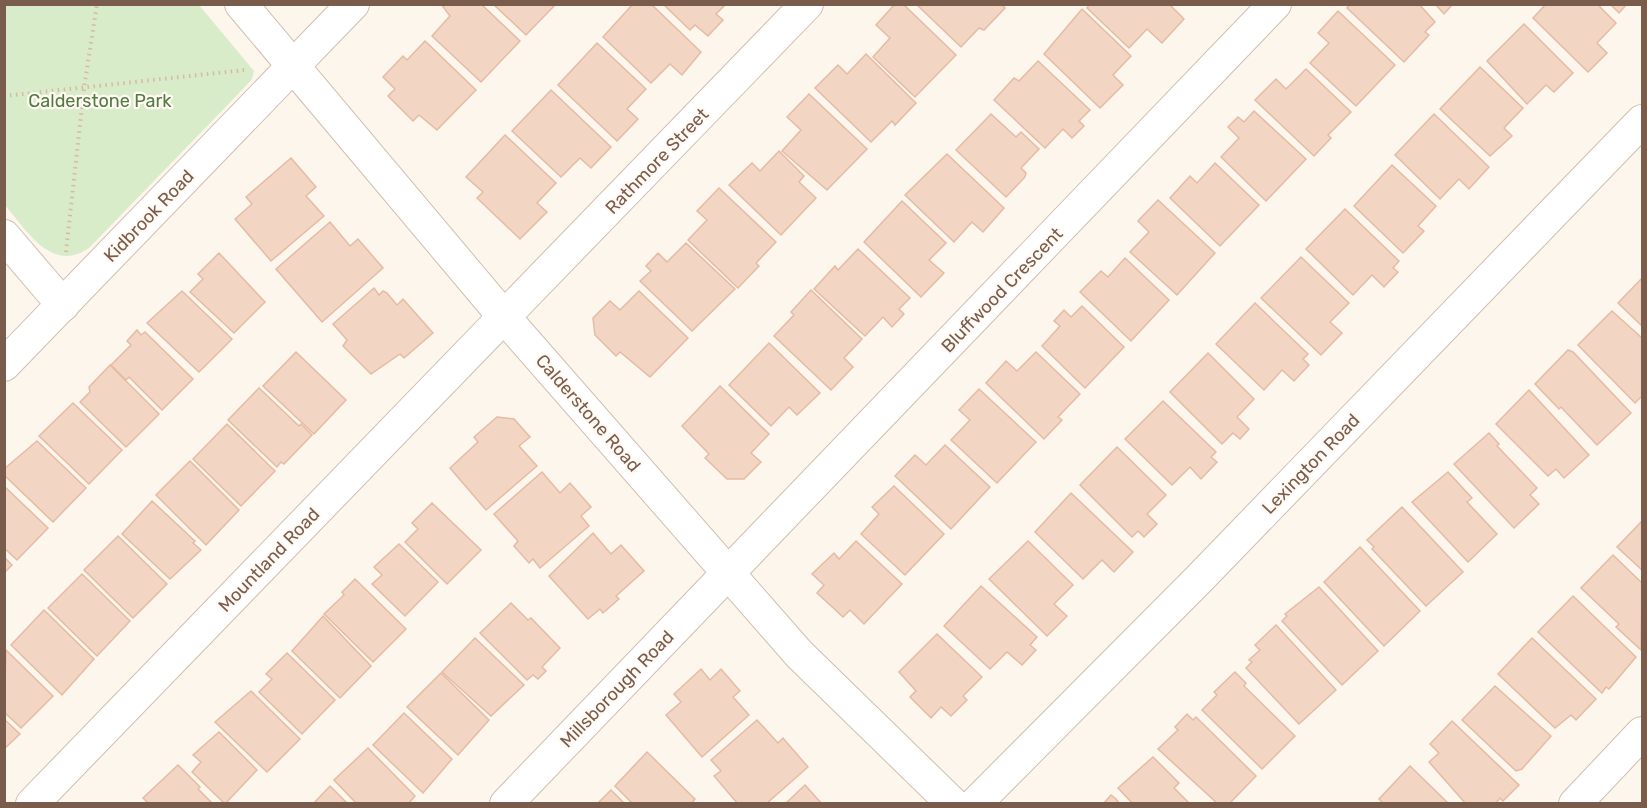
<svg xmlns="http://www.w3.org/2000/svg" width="1647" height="808" font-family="Rubik,sans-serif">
	<rect width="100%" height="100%" fill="#fdf6ec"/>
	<path fill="#d8ecc9" d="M5,4L199,5L254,71L252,79L241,91L90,247C53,275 27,231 5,205Z"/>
	<g fill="#f3d5c3" stroke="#e6bba3" stroke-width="1.5">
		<path d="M441,4H481L520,41L481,82L432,36L450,16Z"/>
		<path d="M493,4H556L526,35Z"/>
		<path d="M633,4H651L701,52L682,75L670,64L651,83L603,37Z"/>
		<path d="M663,4H726L716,14L723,20L708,36L695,25L690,30Z"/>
		<path d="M895,4H903L956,55L915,97L873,57L890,38L876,25Z"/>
		<path d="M916,4H1001L1005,8L984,30L979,28L961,47Z"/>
		<path d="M1090,4H1169L1184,19L1162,43L1147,29L1129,48L1087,8Z"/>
		<path d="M1350,4H1419L1435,22L1425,32L1429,35L1404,62L1347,8Z"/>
		<path d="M1435,4H1453L1444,14Z"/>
		<path d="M1546,4H1597L1616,23L1597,43L1607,53L1588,72L1533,18Z"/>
		<path d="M1610,4H1627L1619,13Z"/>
		<path d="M1082,9L1131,56L1113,75L1123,85L1100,108L1044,54Z"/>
		<path d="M1338,11L1395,65L1356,106L1310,63L1329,43L1318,33Z"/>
		<path d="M1524,24L1573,73L1554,92L1546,85L1527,104L1487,61Z"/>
		<path d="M425,41L476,90L437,130L419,115L413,121L388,96L395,89L383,77L403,56L407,60Z"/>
		<path d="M597,43L646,89L627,109L638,119L617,141L558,85Z"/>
		<path d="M866,54L916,103L895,125L892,121L871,142L815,88L838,65L847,74Z"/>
		<path d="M1038,61L1090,110L1079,121L1084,126L1072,138L1063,129L1045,148L994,100L1014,78L1019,81Z"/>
		<path d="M1480,67L1523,108L1504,128L1512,136L1490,156L1440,109Z"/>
		<path d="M1306,69L1351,112L1328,135L1331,138L1314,156L1255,100L1276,79L1286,89Z"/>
		<path d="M551,90L611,147L591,168L580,158L561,177L512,131Z"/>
		<path d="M809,94L867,149L827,190L782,151L801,130L787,117Z"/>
		<path d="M1254,111L1306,159L1266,201L1221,157L1239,138L1228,127L1238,117L1244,122Z"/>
		<path d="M991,114L1016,137L1021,132L1039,149L1021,168L1026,173L1025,177L1006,197L956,150Z"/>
		<path d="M1434,114L1489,167L1469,189L1459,179L1440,199L1395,155Z"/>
		<path d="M505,135L556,183L537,203L547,212L520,239L477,198L483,192L466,177Z"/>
		<path d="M779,151L804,176L799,182L816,198L781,235L729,185L752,163L760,171Z"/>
		<path d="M947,154L1004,208L983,232L972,222L954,242L905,195Z"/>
		<path d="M291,158L316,187L306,196L324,216L271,261L235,219L252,204L246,197Z"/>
		<path d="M1215,163L1259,205L1220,246L1170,198L1190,176L1197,183Z"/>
		<path d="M1392,165L1436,206L1418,226L1424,231L1403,253L1354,206Z"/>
		<path d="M719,188L776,242L756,263L759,266L738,288L688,240L707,220L697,211Z"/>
		<path d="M1158,200L1215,253L1177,295L1130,252L1149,232L1138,221Z"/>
		<path d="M902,201L946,243L929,260L944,273L921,297L864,242Z"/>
		<path d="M1345,209L1399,261L1393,268L1398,272L1384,287L1372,275L1353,295L1306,249Z"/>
		<path d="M330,222L350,246L358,239L383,268L322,322L276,269Z"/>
		<path d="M686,243L735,289L692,331L640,281L651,271L646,266L658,253L667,262Z"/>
		<path d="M858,249L910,298L899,309L904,314L892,327L883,317L865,336L814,289L835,266L838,270Z"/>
		<path d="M219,253L265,302L234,333L190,292L203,279L198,274Z"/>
		<path d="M1301,257L1349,303L1330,322L1342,333L1321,355L1261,298Z"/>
		<path d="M1125,258L1169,300L1131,341L1080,292L1101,271L1108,277Z"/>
		<path d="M1642,278V326L1618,303Z"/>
		<path d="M374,288L379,295L383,291L387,293L397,305L403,299L433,333L404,358L400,354L371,374L343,346L347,340L333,324Z"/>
		<path d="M811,290L862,339L844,358L853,367L831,390L774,336L794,315L791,312Z"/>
		<path d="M182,291L232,339L199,372L147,323Z"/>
		<path d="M639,291L688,338L650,377L620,352L616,356L595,335L593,318L610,301L620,310Z"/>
		<path d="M1255,303L1308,354L1303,359L1309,365L1294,381L1282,370L1264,390L1216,344Z"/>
		<path d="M1082,306L1124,347L1085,388L1042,346L1060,326L1054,321L1064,310L1071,317Z"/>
		<path d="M1612,311L1642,338V396L1635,403L1578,345Z"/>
		<path d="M137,330L141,335L145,332L193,379L162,410L129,377L126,380L111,365L131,345L127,341Z"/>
		<path d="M769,343L820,393L797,415L789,407L771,426L729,385Z"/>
		<path d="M1568,350L1573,352L1631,413L1597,445L1561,407L1559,409L1535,384Z"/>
		<path d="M296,352L346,400L314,434L263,386Z"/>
		<path d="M1036,352L1080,394L1058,417L1062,420L1044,439L986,383L1006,361L1017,371Z"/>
		<path d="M1208,353L1254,399L1237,417L1249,429L1240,439L1233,433L1222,444L1170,392Z"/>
		<path d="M110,365L159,414L126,447L80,402L90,392L89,387Z"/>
		<path d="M720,386L769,434L751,453L761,462L744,479H727L705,458L709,454L682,426Z"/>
		<path d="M259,388L299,426L301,424L312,435L284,464L281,462L277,467L228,420Z"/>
		<path d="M979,389L1036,442L997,483L951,440L970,420L959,410Z"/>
		<path d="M1529,390L1589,455L1564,478L1556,469L1548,476L1496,424Z"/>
		<path d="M1163,401L1216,452L1211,457L1217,462L1201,479L1190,467L1172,485L1125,439Z"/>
		<path d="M73,403L122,450L89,484L39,436Z"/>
		<path d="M497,417L514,419L530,437L519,446L537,466L486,510L450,468L478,442L474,437Z"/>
		<path d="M227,424L275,471L241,506L193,459Z"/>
		<path d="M1489,433L1499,444L1497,446L1537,488L1530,495L1539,504L1514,528L1454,464Z"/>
		<path d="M37,441L86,488L53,522L4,475V469Z"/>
		<path d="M945,445L990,487L951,529L895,476L915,455L926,465Z"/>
		<path d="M1117,447L1166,495L1147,514L1157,524L1144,537L1138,531L1132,537L1080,485Z"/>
		<path d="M190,461L239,510L206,545L156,495Z"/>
		<path d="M542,472L560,493L570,483L591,507L581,516L589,526L540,568L533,559L529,563L514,546L518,541L494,514Z"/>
		<path d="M1448,472L1472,498L1467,502L1497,534L1468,562L1412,502Z"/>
		<path d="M4,486L48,528L17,560L4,548Z"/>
		<path d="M894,486L944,534L905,575L861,534L879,514L872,507Z"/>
		<path d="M1071,493L1133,552L1114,572L1102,560L1083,579L1035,532Z"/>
		<path d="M152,501L195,541L193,543L201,550L170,579L122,534Z"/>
		<path d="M432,503L481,550L447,584L405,542L418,529L412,523Z"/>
		<path d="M1402,507L1463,572L1426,606L1372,549L1374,547L1367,540Z"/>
		<path d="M1641,522L1642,523V570L1617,547Z"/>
		<path d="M593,533L611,554L621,545L644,571L616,596L619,599L603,613L600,609L588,619L549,576Z"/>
		<path d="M118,536L167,584L133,618L84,570Z"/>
		<path d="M856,541L902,584L864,624L850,610L843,617L817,593L824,585L812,574L834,553L839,559Z"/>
		<path d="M1028,541L1073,585L1054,604L1067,616L1047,636L989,579Z"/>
		<path d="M399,544L438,582L405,616L372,584L382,575L374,567Z"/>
		<path d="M1360,547L1420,611L1384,646L1324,582Z"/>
		<path d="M1613,555L1642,583L1641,650L1616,627L1619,624L1581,588Z"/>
		<path d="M4,557L12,565L4,573Z"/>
		<path d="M82,574L130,621L97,656L48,608Z"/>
		<path d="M355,579L406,629L373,662L324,614L344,595L342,592Z"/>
		<path d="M981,586L1037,637L1030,645L1036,650L1022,665L1007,652L990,669L944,626Z"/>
		<path d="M1319,587L1378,651L1342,685L1282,621L1287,616L1285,614Z"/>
		<path d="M1573,596L1636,657L1609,689L1606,687L1602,693L1538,632Z"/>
		<path d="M511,603L528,620L531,618L560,648L542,667L546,671L538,679L533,675L527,680L480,633Z"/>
		<path d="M44,610L94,659L62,695L11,645Z"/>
		<path d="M323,616L371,666L340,698L292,651Z"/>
		<path d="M1276,625L1336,690L1299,724L1246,668L1252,662L1249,660L1260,650L1255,645Z"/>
		<path d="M937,634L982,677L963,696L967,700L951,716L941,707L931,718L910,697L916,691L899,672Z"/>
		<path d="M475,638L524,685L491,716L442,672Z"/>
		<path d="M1532,638L1596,699L1576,720L1571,715L1555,728L1498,674Z"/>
		<path d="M6,650L53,696L21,728L4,712Z"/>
		<path d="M287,653L335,700L302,734L259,692L272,679L266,674Z"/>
		<path d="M701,669L710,680L721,669L740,691L733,697L749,715L702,757L666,715L681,702L674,694Z"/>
		<path d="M1235,672L1246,683L1244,686L1295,736L1262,769L1202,710L1217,695L1214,692Z"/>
		<path d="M441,673L489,720L458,755L407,707Z"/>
		<path d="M1495,686L1551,736L1522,769L1516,771L1462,720Z"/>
		<path d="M251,691L300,739L267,772L215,722Z"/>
		<path d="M404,713L452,759L423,793L373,745Z"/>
		<path d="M1187,714L1193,720L1196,717L1256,776L1229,804H1218L1158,749L1178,730L1175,727Z"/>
		<path d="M4,719L20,734L4,749Z"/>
		<path d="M757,720L778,743L783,738L808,767L766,804H738L714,776L721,771L711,760Z"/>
		<path d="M1452,721L1519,785L1503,801L1500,798L1495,804H1466L1429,762L1439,753L1430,744Z"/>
		<path d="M219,732L257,770L225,804L192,772L201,762L193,755Z"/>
		<path d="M368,748L415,796L408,804H357L334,780Z"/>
		<path d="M647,752L695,799L691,804H633L615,786Z"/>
		<path d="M1153,757L1179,783L1174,788L1190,804H1133L1118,788Z"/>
		<path d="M178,765L200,787L198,789L213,804H149L143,798Z"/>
		<path d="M1410,766L1449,804H1384L1379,799Z"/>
		<path d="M805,785L822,804H785Z"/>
		<path d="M330,786L348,804H313Z"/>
		<path d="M611,790L625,804H597Z"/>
		<path d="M1111,795L1116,799L1120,804H1103Z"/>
	</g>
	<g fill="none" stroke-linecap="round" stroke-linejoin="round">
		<g stroke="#d1beb0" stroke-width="34">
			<g id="minor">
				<path d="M241,4L505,318L799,654L953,804"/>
				<path d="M4,236L63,305"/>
				<path d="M4,365L353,4"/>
				<path d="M32,804L807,4"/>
				<path d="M506,804L1275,4"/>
				<path d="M975,804L1200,578L1642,121"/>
				<path d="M1575,804L1642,733"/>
			</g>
		</g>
		<g stroke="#d9b8a5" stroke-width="4" stroke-dasharray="1.5 4.5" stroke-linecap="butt">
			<path d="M4,96L245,70"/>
			<path d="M66,252L84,88L97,4"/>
		</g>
		<use href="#minor" stroke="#fff" stroke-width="32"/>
	</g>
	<g text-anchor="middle" stroke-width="4.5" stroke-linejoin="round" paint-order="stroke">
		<g font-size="18" fill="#537a41" stroke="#fffaf3">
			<text x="100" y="107">Calderstone Park</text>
		</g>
		<g font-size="18" fill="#7a5c4d" stroke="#fffaf3">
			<text transform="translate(657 161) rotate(-46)" y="6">Rathmore Street</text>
			<text transform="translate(149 216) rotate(-46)" y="6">Kidbrook Road</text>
			<text transform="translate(1002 290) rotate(-46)" y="6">Bluffwood Crescent</text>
			<text transform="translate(588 413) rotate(49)" y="6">Calderstone Road</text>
			<text transform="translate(1311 464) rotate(-46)" y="6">Lexington Road</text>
			<text transform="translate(269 560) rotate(-46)" y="6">Mountland Road</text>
			<text transform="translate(617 689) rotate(-46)" y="6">Millsborough Road</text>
		</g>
	</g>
	<rect width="1647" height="808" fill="none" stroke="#7a5c4d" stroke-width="12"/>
</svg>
